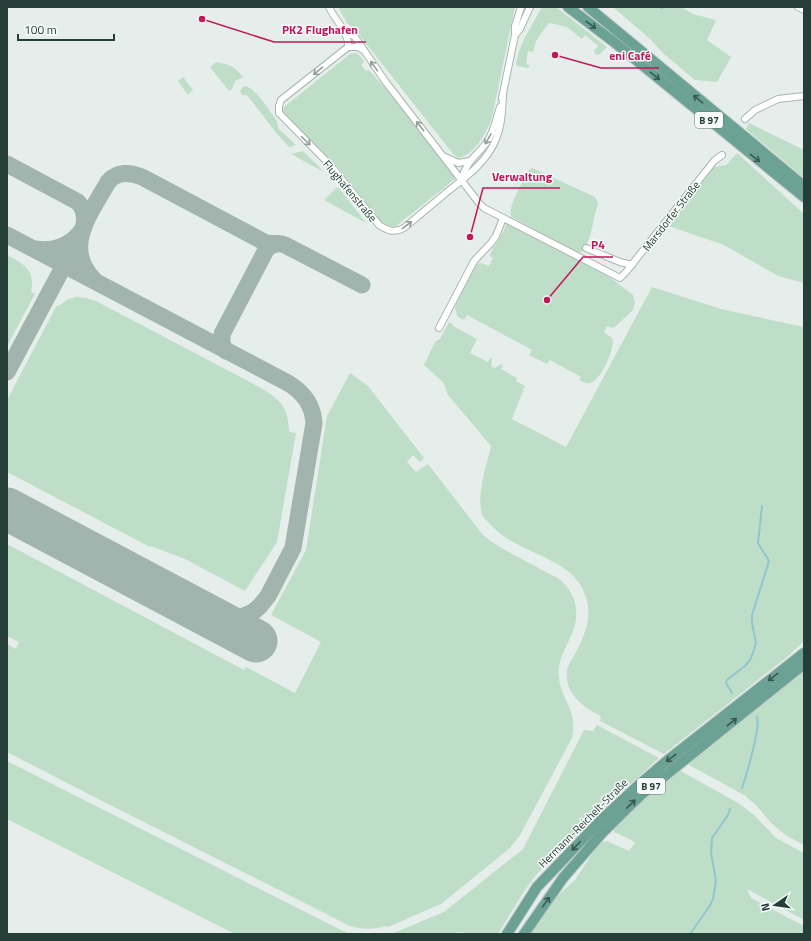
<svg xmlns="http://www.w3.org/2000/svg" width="811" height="941" font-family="'Titillium Web',sans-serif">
	<rect width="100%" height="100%" fill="#e5eeea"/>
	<g fill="#bfdec8">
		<path d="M340,7H515L492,117C488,131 474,155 459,158L454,155L357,32L347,23L339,9Z"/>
		<path d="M542,7H556L607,47L599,55L595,54L594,51L598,46L585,35L582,39L567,27L550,23L548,24L536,41L533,52L528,51L526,64L530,66L528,68L517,66L516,64L519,51L524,39Z"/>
		<path d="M613,7H681L693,14L716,20L707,40L731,57L717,82L695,80L664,54L649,38Z"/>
		<path d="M355,53L359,55L364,61L361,65L366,71L369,70L400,105L455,177V179L396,226L392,227L382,223L337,166L296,127L285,115L283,110L284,107L350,54Z"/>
		<path d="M216,62C231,65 233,65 243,77L235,81L232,89L229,91L210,67Z"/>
		<path d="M183,77L193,90L188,95L178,81Z"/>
		<path d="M244,86C255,86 270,112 277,121L278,128L296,145L289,147L277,134L247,95H242L240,91Z"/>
		<path d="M749,123L804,150V178L746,129Z"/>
		<path d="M303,151L324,172L291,154Z"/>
		<path d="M737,153L804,214V283L778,276L724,245L669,226L714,167L726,165Z"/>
		<path d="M532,168L595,197L597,200L598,204C592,219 593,240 581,252H577L512,217C506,208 524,180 529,170Z"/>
		<path d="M336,188H339L366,223L324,200Z"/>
		<path d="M508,223L608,276L633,295L635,303L633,310L616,326L612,328L607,326L604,332L612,338C616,347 602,376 594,381C589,385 584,383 579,380L581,377L550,360L547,364L529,355L532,350L467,315L464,320L458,317L455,308L457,300L476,264L481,263L489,266L493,258L490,256C492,246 503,237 506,224Z"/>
		<path d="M7,255C24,264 36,270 31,292L35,294L7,346Z"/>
		<path d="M652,287L721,309L804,327V641L787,657L664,754L600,721L601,716C584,708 564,693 567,671C568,664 573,658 576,652C588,629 594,610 581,586C573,572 560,565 546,558C525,548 503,540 488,522C486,520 483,517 482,515C480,508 480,497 481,491C482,476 488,461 491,446L448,395L443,382L424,365L435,342L440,339L449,322L452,324L453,326L477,339L470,353L488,362L490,358L492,359L491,366L495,368L501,364L503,365L501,369L517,378L516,381L525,386L512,419L566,447Z"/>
		<path d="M76,297L86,298L96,301L261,388C282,401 288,407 289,432L296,433L277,542L245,591L185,559L151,546L150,547L7,472V400L57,305L59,306L68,299Z"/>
		<path d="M350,373L368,386L424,458L420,462L413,455L407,462L416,472L428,464L483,535C500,549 521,558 540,569C546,572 553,575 559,579C570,587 578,603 576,616C576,621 575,626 573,631C567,647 557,659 559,677C561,701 578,709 572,738L520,835L510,848L441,904L388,927L387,926C374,929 363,930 350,926L110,805L7,752V644L16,649L19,642L7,636V544L244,670L246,667L295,693L321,642L271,615L306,550L327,416Z"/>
		<path d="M804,671V845L787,836L772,824L756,805L744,795L689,765L688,762Z"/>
		<path d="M597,725L659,758L604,808L536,875L523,893L498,934H474L461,932L445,934H391L444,912L523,849L584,730L593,731Z"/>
		<path d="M7,761L345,932L351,934H235L7,819Z"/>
		<path d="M679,770L738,803L754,815L776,838L804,853V920L747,889L751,898L804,926V934H529L547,905L575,880L600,842L607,841L629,851L635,843C628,837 622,836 614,832L613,829L648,796Z"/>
	</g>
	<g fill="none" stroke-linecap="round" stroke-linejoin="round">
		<g stroke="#90c6d0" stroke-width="2">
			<path d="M660,7L662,8"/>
			<path d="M732,693L726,683L727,680L745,666L750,660L754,650L756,643L752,623V615L769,561L758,543L762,506"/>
			<path d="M742,788C746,776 761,727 757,717"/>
			<path d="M690,934L709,907L713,899L716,881L711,853L712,838L728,815L730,809"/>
		</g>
		<g stroke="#a2b4ae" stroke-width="17">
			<path d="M7,164L78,202C85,210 86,219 83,229"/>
			<path d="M7,235L288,383C303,392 313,405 314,423L293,548L268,596L260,606L253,612L236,619H219L202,612"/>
			<path d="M35,249C54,252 71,246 83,229"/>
			<path d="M94,280C62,247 91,213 108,182C117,171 130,172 142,177L266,243L275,244"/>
			<path d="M226,351L222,344V334L266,250C271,244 277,242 285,245L362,285"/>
			<path d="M7,372L69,256"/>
		</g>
		<path stroke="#a2b4ae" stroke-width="43" d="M7,509L256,641"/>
		<g stroke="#a8b6b1" stroke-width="8">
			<g id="street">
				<path d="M329,7C335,21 349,31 348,47"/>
				<path d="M798,7L804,10"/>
				<path d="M344,30L355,37L385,81L479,203L484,208L620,278L626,272L714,161L722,155"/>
				<path d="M515,35L520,29L530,7"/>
				<path d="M363,50L358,47H348L281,100L279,106V113L331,166L379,225C388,231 394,233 404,228C418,216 433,204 447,192C466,177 487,162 496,139C502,125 502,111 503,96"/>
				<path d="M502,98L515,35V26L521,7"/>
				<path d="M745,119L755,110L778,99L804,96"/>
				<path d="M445,157L458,163L470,161"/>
				<path d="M461,181C466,161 476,157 487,142C494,132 496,119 500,107"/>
				<path d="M586,248L620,262L632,265"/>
				<path d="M439,328L474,261L491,243L496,236L503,218"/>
			</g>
		</g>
		<g stroke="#c2c9c7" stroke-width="12">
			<g id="primary">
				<path d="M568,7L614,42L804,197"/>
				<path d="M588,7L804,186"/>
				<path d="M507,934L537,887L600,821L641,783L668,760L804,653"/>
				<path d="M524,934L563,878L602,833L642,794L804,664"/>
			</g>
		</g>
		<use href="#street" stroke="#fff" stroke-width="6"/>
		<use href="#primary" stroke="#6ba294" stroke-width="10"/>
	</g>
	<defs><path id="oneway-shaft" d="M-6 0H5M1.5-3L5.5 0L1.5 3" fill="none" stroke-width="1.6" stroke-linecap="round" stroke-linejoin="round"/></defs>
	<g stroke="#36584f">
		<use href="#oneway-shaft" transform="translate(591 25) rotate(37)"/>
		<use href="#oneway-shaft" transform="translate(655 76) rotate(39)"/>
		<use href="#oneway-shaft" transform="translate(698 99) rotate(-141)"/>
		<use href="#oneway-shaft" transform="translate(755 158) rotate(39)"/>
		<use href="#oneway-shaft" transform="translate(773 677) rotate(142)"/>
		<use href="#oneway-shaft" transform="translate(732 722) rotate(-38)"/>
		<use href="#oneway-shaft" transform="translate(671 758) rotate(142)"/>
		<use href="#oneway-shaft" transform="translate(631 804) rotate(-44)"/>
		<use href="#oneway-shaft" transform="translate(576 846) rotate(134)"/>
		<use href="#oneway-shaft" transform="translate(546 902) rotate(-55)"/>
	</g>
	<g stroke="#929f9c">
		<use href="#oneway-shaft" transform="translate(374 66) rotate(-126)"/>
		<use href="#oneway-shaft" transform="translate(318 71) rotate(141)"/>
		<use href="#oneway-shaft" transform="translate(420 126) rotate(-128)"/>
		<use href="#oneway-shaft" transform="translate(488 139) rotate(120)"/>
		<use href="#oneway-shaft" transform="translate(306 141) rotate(44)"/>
		<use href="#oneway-shaft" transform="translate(407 225) rotate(-37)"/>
	</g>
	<g text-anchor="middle" stroke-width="3" stroke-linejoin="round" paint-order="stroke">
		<g fill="#f6faf8" stroke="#647772" stroke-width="1">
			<rect x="695" y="112" width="28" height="16" rx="3"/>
			<rect x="637" y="778" width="28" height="16" rx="3"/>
		</g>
		<g font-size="10" font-weight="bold" fill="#253f38">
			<text x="709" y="124">B 97</text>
			<text x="651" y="790">B 97</text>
		</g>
		<g font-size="11" fill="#253f38" stroke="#f6faf8">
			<text transform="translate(350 191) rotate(50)" y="4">Flughafenstraße</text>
			<text transform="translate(671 216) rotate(-52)" y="4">Marsdorfer Straße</text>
			<text transform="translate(583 823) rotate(-45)" y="4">Hermann-Reichelt-Straße</text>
		</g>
	</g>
	<path fill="none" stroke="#c2185b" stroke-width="1.5" d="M202 19L274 42H366M555 55L601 68H659M470 237L483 188H560M547 300L583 257H613"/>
	<g fill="#c2185b" stroke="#f6faf8" stroke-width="1.5">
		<circle cx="202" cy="19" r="4"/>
		<circle cx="555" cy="55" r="4"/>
		<circle cx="470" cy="237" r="4"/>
		<circle cx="547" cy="300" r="4"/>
	</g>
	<g font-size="12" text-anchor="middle" font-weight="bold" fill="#c2185b" stroke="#f6faf8" stroke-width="3" stroke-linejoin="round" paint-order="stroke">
		<text x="320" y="34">PK2 Flughafen</text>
		<text x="630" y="60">eni Café</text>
		<text x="522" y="181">Verwaltung</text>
		<text x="598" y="249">P4</text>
	</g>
	<rect width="811" height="941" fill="none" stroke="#253f38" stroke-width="16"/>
	<g transform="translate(775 905) rotate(257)" stroke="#f6faf8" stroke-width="3" paint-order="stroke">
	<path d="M0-3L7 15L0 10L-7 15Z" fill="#253f38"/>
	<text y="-6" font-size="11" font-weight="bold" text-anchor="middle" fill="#253f38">N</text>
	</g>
	<path d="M18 34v6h96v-6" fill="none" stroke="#253f38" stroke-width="2"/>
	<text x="24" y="34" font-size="12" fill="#253f38" stroke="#f6faf8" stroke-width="3" paint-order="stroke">100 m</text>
</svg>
